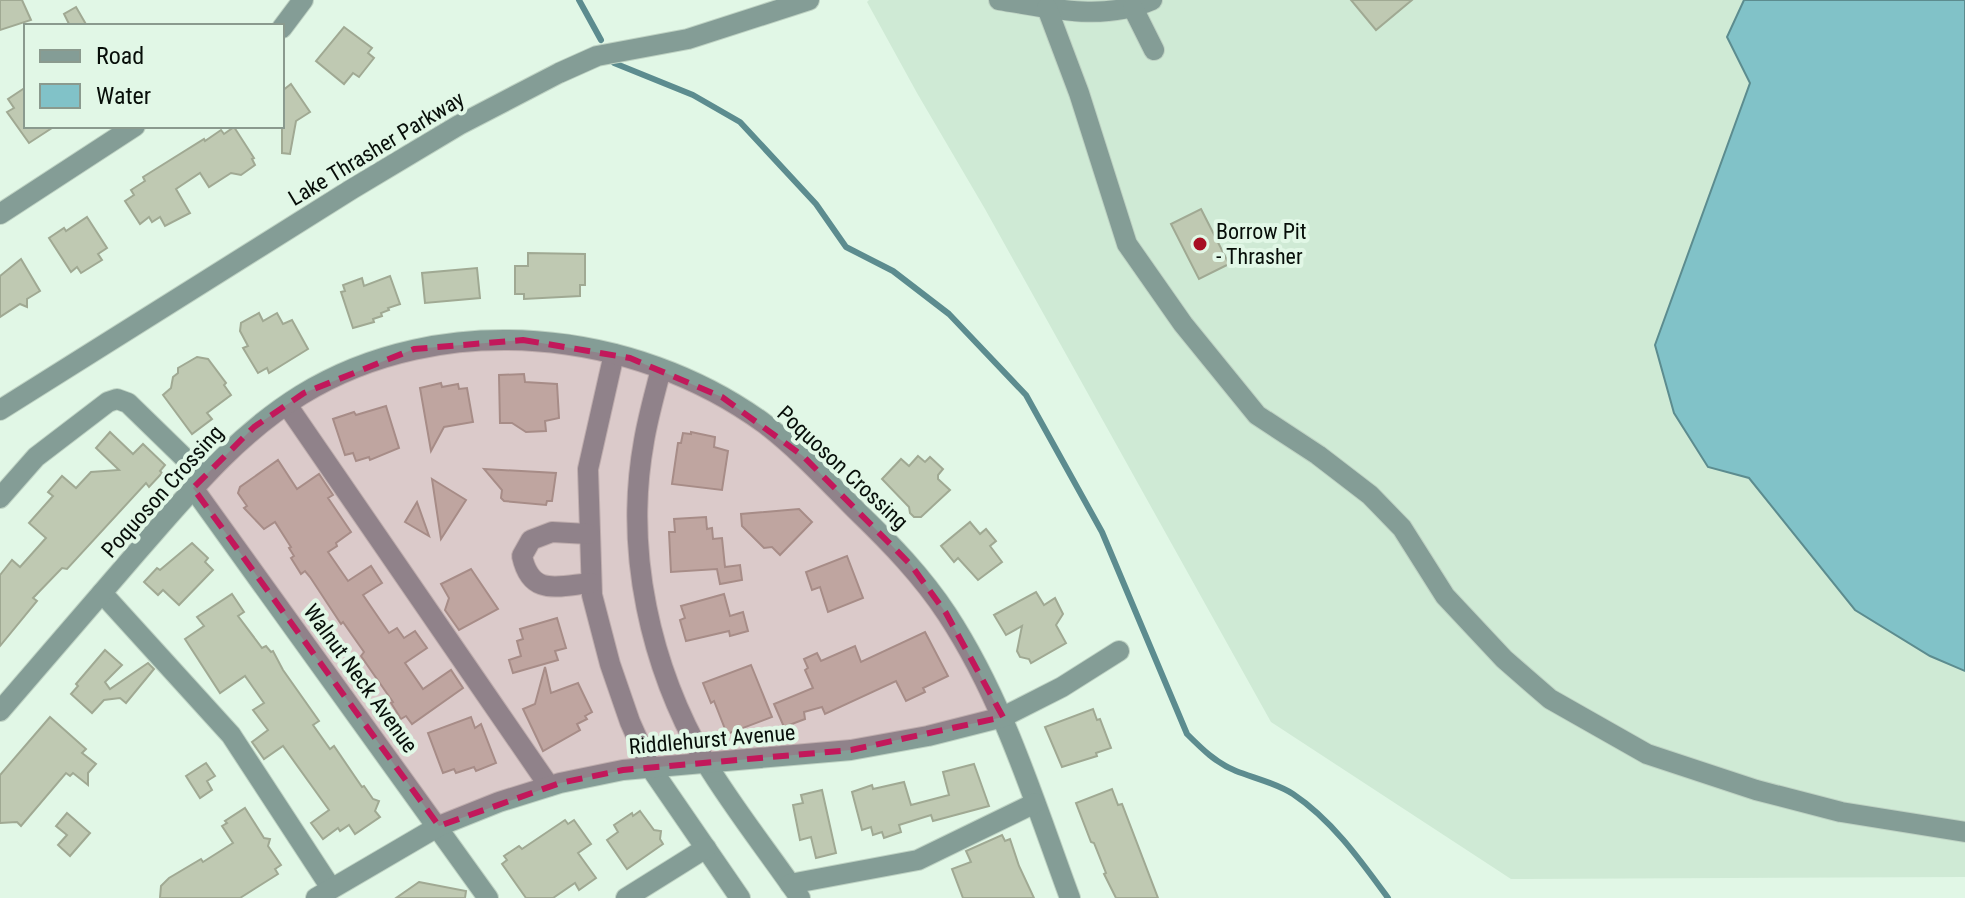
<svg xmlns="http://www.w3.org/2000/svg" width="1965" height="898" font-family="'Roboto Condensed',sans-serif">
	<rect width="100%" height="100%" fill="#e1f7e6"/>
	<path fill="#cfead5" d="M869,0H1965V877L1511,879L1271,722L985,209L917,93L867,2Z"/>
	<path fill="#81c2c8" stroke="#5c8c8f" stroke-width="2" d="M1744,0H1965V671L1930,656L1855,610L1749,478L1708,467L1674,413L1655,345L1750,83L1727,37Z"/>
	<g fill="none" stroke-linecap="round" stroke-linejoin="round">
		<g stroke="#5c8c8f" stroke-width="6">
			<path d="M579,0L601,40"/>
			<path d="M614,63L693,95L740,122L816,204L846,247L893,271L949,314L1026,395L1102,532L1187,734C1202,749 1216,763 1236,771C1254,778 1276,783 1293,794C1332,820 1361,861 1388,898"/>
		</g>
	</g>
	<g fill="#bfc9b2" stroke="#a0a993" stroke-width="2">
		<path d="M0,0H22L31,20L0,30Z"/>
		<path d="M1351,0H1412L1376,30Z"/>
		<path d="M76,7L87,26H70L64,14Z"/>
		<path d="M344,27L372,48L368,53L374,58L359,77L353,73L344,84L316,61Z"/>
		<path d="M291,84L310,112L296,121L290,154L282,153V91Z"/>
		<path d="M26,87V126H55L29,143L7,112L14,108L8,99Z"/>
		<path d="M234,127L254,158L252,159L255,165L241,175L231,173L209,187L200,173L176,189L190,213L165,226L160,217L152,222L149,217L140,224L125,201L134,195L131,190L145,181L143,177L204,139L205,141L221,130L224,134Z"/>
		<path d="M1201,209L1229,264L1199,279L1171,224Z"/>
		<path d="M87,217L107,248L98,254L102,260L81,273L77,267L71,272L49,238L64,228L66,231Z"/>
		<path d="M528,253L585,254V285H580V296L524,299V294H515V266H528Z"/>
		<path d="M21,259L40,291L27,299V307L20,304L0,317V276Z"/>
		<path d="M477,268L480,298L425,303L422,273Z"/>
		<path d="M390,276L400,304L388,308L389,310L381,313L382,316L373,319L374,322L353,328L341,292L345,291L343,285L362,278L364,286Z"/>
		<path d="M259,313L263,321L277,313L283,324L292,320L308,349L269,373L267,368L258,373L243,348L248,346L240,331L241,323Z"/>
		<path d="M197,357L208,359L226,383L224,385L231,395L207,413L212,419L192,434L163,395L171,388L173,377L178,373V368Z"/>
		<path d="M524,374L525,382L557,384L559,418L545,421L546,431L526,432L512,423H500L499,375Z"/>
		<path d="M441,383L442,387L458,384L459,389L467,388L473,422L444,427L431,451L420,388Z"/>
		<path d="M386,406L399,448L370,460L369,457L356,461L353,453L345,455L333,419L354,412L356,415Z"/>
		<path d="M110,432L133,454L143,444L165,465L160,471L162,473L149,487L146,483L67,569L62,568L33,598L37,601L0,646V575L12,560L20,567L46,538L29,523L53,496L48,492L62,476L76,488L91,472L119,470L96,448Z"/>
		<path d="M691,432L715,437L714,447L728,451L722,490L672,484L678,443H681L683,433L691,434Z"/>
		<path d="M918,456L925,462L930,457L943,469L938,475V479L950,490L921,517H914L910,513L909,507L882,479L901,459L909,466Z"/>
		<path d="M278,460L297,489L319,474L333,495L328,498L351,532L336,543L337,546L328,552L348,581L371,566L382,583L363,595L389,633L397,628L404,638L415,631L427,648L405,663L423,689L451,670L463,688L412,724L406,716L401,719L391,703L393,702L361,656L364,652L343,622L341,624L310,577L305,571L301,574L291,558L294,556L289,548L291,547L275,522L264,529L244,508L247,506L238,493L240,487Z"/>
		<path d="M484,469L556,473L552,501H547L546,505L504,501L501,498L502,490Z"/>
		<path d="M432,479L466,500L441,539Z"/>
		<path d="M417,502L429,536L405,522Z"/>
		<path d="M799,509L812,522L780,555L772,547L764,548L742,526L741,514Z"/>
		<path d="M706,517L707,529L712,528L713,539L722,538L725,567L740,565L742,580L720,584L717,569L671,572L669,532H675L674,519Z"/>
		<path d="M970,522L980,534L986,529L996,541L990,546L1002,562L978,580L958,558L954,562L941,546Z"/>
		<path d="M192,543L208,558L205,562L213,570L179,605L163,590L158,595L144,582L157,568L160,570Z"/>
		<path d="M847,556L863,598L828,612L820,587L812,590L806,572Z"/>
		<path d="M471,569L498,609L459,630L445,610L449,598L441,584Z"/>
		<path d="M1036,592L1044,605L1055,598L1063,614L1056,625L1066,643L1031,663L1029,659L1020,657L1017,651L1022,626L1006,635L994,615Z"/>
		<path d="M232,594L244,612L238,616L262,648L266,646L271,652L273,651L283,670L319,721L313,725L330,749L334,746L362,787L364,786L373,799L379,801L375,811L380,817L355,834L349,825L340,831L338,828L323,839L311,823L329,810L283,746L264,759L252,742L268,730L253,710L264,703L245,676L220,693L185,639L204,626L197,617Z"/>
		<path d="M724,594L730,616L743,612L748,631L730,636L729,631L686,641L680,620L685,618L681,606Z"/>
		<path d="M557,618L566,648L555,651L558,660L513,673L509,660L521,656L517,641L523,639L520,629Z"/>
		<path d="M925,632L948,676L923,688L925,692L906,701L896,681L825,714L822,707L804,712L805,719L784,727L774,704L813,688L805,670L808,668L804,659L817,653L821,661L855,646L861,662Z"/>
		<path d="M105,650L122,665L105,682L110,689L148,663L154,669L126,703L120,698L104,700L92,713L71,694L78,686L76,684Z"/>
		<path d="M751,665L772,717L727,734L714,701L711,703L703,683Z"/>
		<path d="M545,667L551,693L578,683L592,712L585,716L587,719L577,724L580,730L543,751L523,709L535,704Z"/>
		<path d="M1093,709L1097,720L1100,719L1111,748L1096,753L1097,756L1062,767L1045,727Z"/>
		<path d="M50,717L86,749L82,753L96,764L88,773V785L73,773L70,776L66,773L21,826L17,822L0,823V775Z"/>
		<path d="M471,717L475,728L481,724L496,763L476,771L474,767L456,773L454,769L443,773L428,733Z"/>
		<path d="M206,763L215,776L207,781L212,790L200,798L186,776Z"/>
		<path d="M974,764L989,806L933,821L931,815L899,825L901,832L884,838L882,832L873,835L871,827L862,830L852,792L872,785L873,789L904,782L911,805L949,795L943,772Z"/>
		<path d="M1112,789L1118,805L1122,804L1158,898H1116L1104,874L1106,873L1094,843L1091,842L1076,803Z"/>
		<path d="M822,790L836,853L816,858L811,837L800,840L793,805L803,803L801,795Z"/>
		<path d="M245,808L264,838L270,839L268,846L281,865L275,869L278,874L240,898H160L161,886L169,878L201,859L203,862L233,843L222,826L227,823L225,821Z"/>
		<path d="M640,811L654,830L661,831L660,839L663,844L627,869L607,840L618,832L614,825L632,813L633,816Z"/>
		<path d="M67,813L90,833L70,856L58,845L67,835L56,826Z"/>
		<path d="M565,820L568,824L574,820L591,844L578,853L596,878L579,890L575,883L553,898H526L502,864L507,860L504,856L519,846L522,849Z"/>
		<path d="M1002,835L1005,841L1010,839L1019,866L1034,898H963L952,869L971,862L966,851Z"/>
		<path d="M419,882L466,891L465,898H396Z"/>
	</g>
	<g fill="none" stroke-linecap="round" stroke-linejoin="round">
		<g stroke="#bed2c3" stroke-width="22">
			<g id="minor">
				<path d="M999,0C1051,8 1102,22 1152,0"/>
				<path d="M1047,8L1079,93L1127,244L1183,324L1257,415L1318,455L1370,495L1402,528L1445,596L1504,659L1550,699L1647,754L1756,790L1841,812L1965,832"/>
				<path d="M1133,8L1154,50"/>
				<path d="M282,28L303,0"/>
				<path d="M0,214L135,126"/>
				<path d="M614,354L588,469L592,595L610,664L630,722L650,767L740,898"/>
				<path d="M661,369C655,393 648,417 644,441C624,551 650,667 706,763C734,809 769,853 800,898"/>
				<path d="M287,405L549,786"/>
				<path d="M0,410L352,189L459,125L559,73L597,56L688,39L809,0"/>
				<path d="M193,488L488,898"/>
				<path d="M0,498L36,457L108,402L117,399L128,403L203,476"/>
				<path d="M588,534L552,532L531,540L522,556C531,597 557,586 591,583"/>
				<path d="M102,593L231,735L331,888"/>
				<path d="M0,711C46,658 92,604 138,551C189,493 235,436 301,395C441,309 634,328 765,424C799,450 828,482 858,512C891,544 922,576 947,614C1004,701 1034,801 1070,898"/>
				<path d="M790,884L918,860L1035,803"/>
				<path d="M316,898L439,826L499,802L560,783L623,770L851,750L928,736L1003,717L1062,687L1119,651"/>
				<path d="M626,898L706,848"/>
			</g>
		</g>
		<use href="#minor" stroke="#849d96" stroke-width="20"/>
	</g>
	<path fill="#c2185b" fill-opacity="0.2" stroke="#c2185b" stroke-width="6" stroke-dasharray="16 10" stroke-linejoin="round" d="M523,340L630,358L722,397L803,456L911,565L946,613L1003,717L851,750L623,770L560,783L439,826L193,488L254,427L304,393L414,349Z"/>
	<circle fill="#a70e23" stroke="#e1f7e6" stroke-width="3" cx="1200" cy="244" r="8"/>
	<g text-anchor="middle" stroke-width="8" stroke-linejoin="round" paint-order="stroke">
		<g font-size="22" fill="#070e09" stroke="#e1f7e6">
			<text transform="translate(376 148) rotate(-31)" y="8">Lake Thrasher Parkway</text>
			<text transform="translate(843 467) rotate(43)" y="8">Poquoson Crossing</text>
			<text transform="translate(162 491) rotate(-48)" y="8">Poquoson Crossing</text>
			<text transform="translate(361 678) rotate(54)" y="8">Walnut Neck Avenue</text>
			<text transform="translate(712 739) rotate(-5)" y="8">Riddlehurst Avenue</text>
		</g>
		<g font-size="22" fill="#070e09" stroke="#e1f7e6" text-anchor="start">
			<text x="1216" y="239">Borrow Pit<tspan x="1216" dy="25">- Thrasher</tspan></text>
		</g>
	</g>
	<rect x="24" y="24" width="260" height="104" fill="#e1f7e6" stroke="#8a9a8e" stroke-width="2"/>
	<rect x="40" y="50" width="40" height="12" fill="#849d96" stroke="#8a9a8e" stroke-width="2"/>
	<text x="96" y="64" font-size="24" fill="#070e09">Road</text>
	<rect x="40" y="84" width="40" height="24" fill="#81c2c8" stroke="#8a9a8e" stroke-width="2"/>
	<text x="96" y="104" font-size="24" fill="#070e09">Water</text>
</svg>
